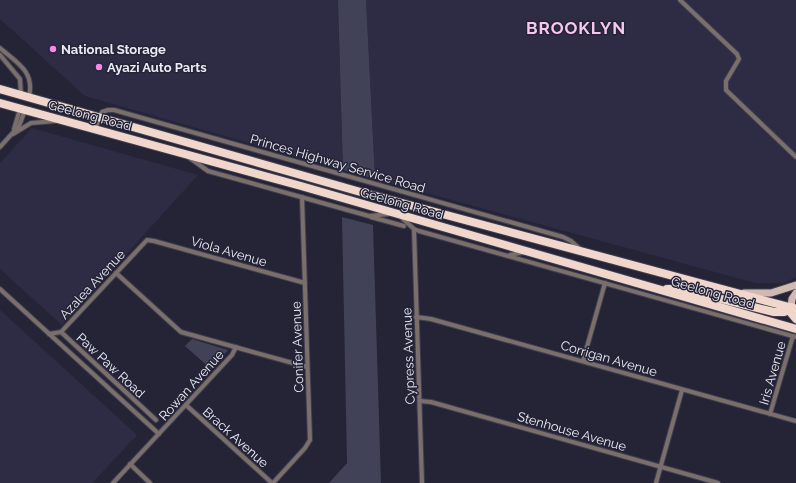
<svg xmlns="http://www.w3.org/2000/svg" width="796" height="483" font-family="Raleway,sans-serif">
	<rect width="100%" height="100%" fill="#242436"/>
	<g fill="#2d2c44">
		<path d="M0,0H338L343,170L85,96L0,19Z"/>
		<path d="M366,0H796V277L784,283H755L375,179Z"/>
		<path d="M32,128L198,175L62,325L0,269V163Z"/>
		<path d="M0,310L137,435L92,483H0Z"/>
	</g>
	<g fill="#414158">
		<path d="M338,0H366L375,179L343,170Z"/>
		<path d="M342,217L373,225L381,483H329L347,463Z"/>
		<path d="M192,339L228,350L211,369L185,346Z"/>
	</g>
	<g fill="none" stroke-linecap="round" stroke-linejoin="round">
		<g stroke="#404051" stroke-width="6">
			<g id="street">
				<path d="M680,0L737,54L739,59L726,81V90L796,157"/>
				<path d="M0,48C17,63 35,71 29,97"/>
				<path d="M0,55L20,79L21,95"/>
				<path d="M14,129L20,109"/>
				<path d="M95,129L102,112L108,110H114L563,237L571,241L580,249"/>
				<path d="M13,134L31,123L55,121"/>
				<path d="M0,147L19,126L25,110"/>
				<path d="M187,156L208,171L369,216L389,214"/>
				<path d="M371,217L404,226"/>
				<path d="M402,218L414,229L419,231L796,337"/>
				<path d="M414,229L422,483"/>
				<path d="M510,255L524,252"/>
				<path d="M116,273L181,332L307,367"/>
				<path d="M0,289L159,434"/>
				<path d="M416,317L431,319L796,421"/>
				<path d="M61,332L156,420"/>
				<path d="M49,334L61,332L147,240L154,241L305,283"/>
				<path d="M583,361L605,283"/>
				<path d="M420,401L431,402L718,483"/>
				<path d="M186,405L272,483"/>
				<path d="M770,414L793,336"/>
				<path d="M130,464L150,483"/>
				<path d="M113,483L232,355L236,347"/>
				<path d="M273,483L305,448L310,440L302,197"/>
				<path d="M656,483L682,390"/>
			</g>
		</g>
		<g stroke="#404051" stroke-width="9">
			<g id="primary">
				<path d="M744,293H771L796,285"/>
				<path d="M791,307L792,299L796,293"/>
			</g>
		</g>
		<g stroke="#404051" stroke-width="10">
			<g id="highway">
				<path d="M0,89L357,191L796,309"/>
				<path d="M0,103L301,186L796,329"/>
				<path d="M667,289H681L774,312H784L793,308"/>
				<path d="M791,307V313L796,319"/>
			</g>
		</g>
		<use href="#street" stroke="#7a6f6b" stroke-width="4"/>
		<use href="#primary" stroke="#d0b9b0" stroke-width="7"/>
		<use href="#highway" stroke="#f1d6cc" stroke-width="8"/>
	</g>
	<g fill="#f888ea" stroke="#242436" stroke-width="1.5">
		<circle cx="53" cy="49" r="4"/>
		<circle cx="99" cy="67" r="4"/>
	</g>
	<g text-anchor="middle" stroke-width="3" stroke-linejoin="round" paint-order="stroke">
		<g font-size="13" font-weight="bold" fill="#ebebf8" stroke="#242436" text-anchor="start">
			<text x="61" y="54">National Storage</text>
			<text x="107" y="72">Ayazi Auto Parts</text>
		</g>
		<g font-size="13" fill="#ebebf8" stroke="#242436">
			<text transform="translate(90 115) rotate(15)" y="5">Geelong Road</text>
			<text transform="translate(338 163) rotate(16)" y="5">Princes Highway Service Road</text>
			<text transform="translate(402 203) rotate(16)" y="5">Geelong Road</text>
			<text transform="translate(229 251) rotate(16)" y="5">Viola Avenue</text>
			<text transform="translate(92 284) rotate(-47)" y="5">Azalea Avenue</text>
			<text transform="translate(713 292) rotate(16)" y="5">Geelong Road</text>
			<text transform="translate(297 347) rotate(-92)" y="5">Conifer Avenue</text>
			<text transform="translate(408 356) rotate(-92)" y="5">Cypress Avenue</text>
			<text transform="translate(609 358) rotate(16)" y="5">Corrigan Avenue</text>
			<text transform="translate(111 365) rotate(43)" y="5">Paw Paw Road</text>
			<text transform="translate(772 373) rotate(-74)" y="5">Iris Avenue</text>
			<text transform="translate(191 385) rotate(-48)" y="5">Rowan Avenue</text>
			<text transform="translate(572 431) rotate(16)" y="5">Stenhouse Avenue</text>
			<text transform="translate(236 437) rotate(42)" y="5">Brack Avenue</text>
		</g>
		<g font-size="17" font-weight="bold" letter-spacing="1" fill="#f8c5f0" stroke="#242436">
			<text x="576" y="34">BROOKLYN</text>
		</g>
	</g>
</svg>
